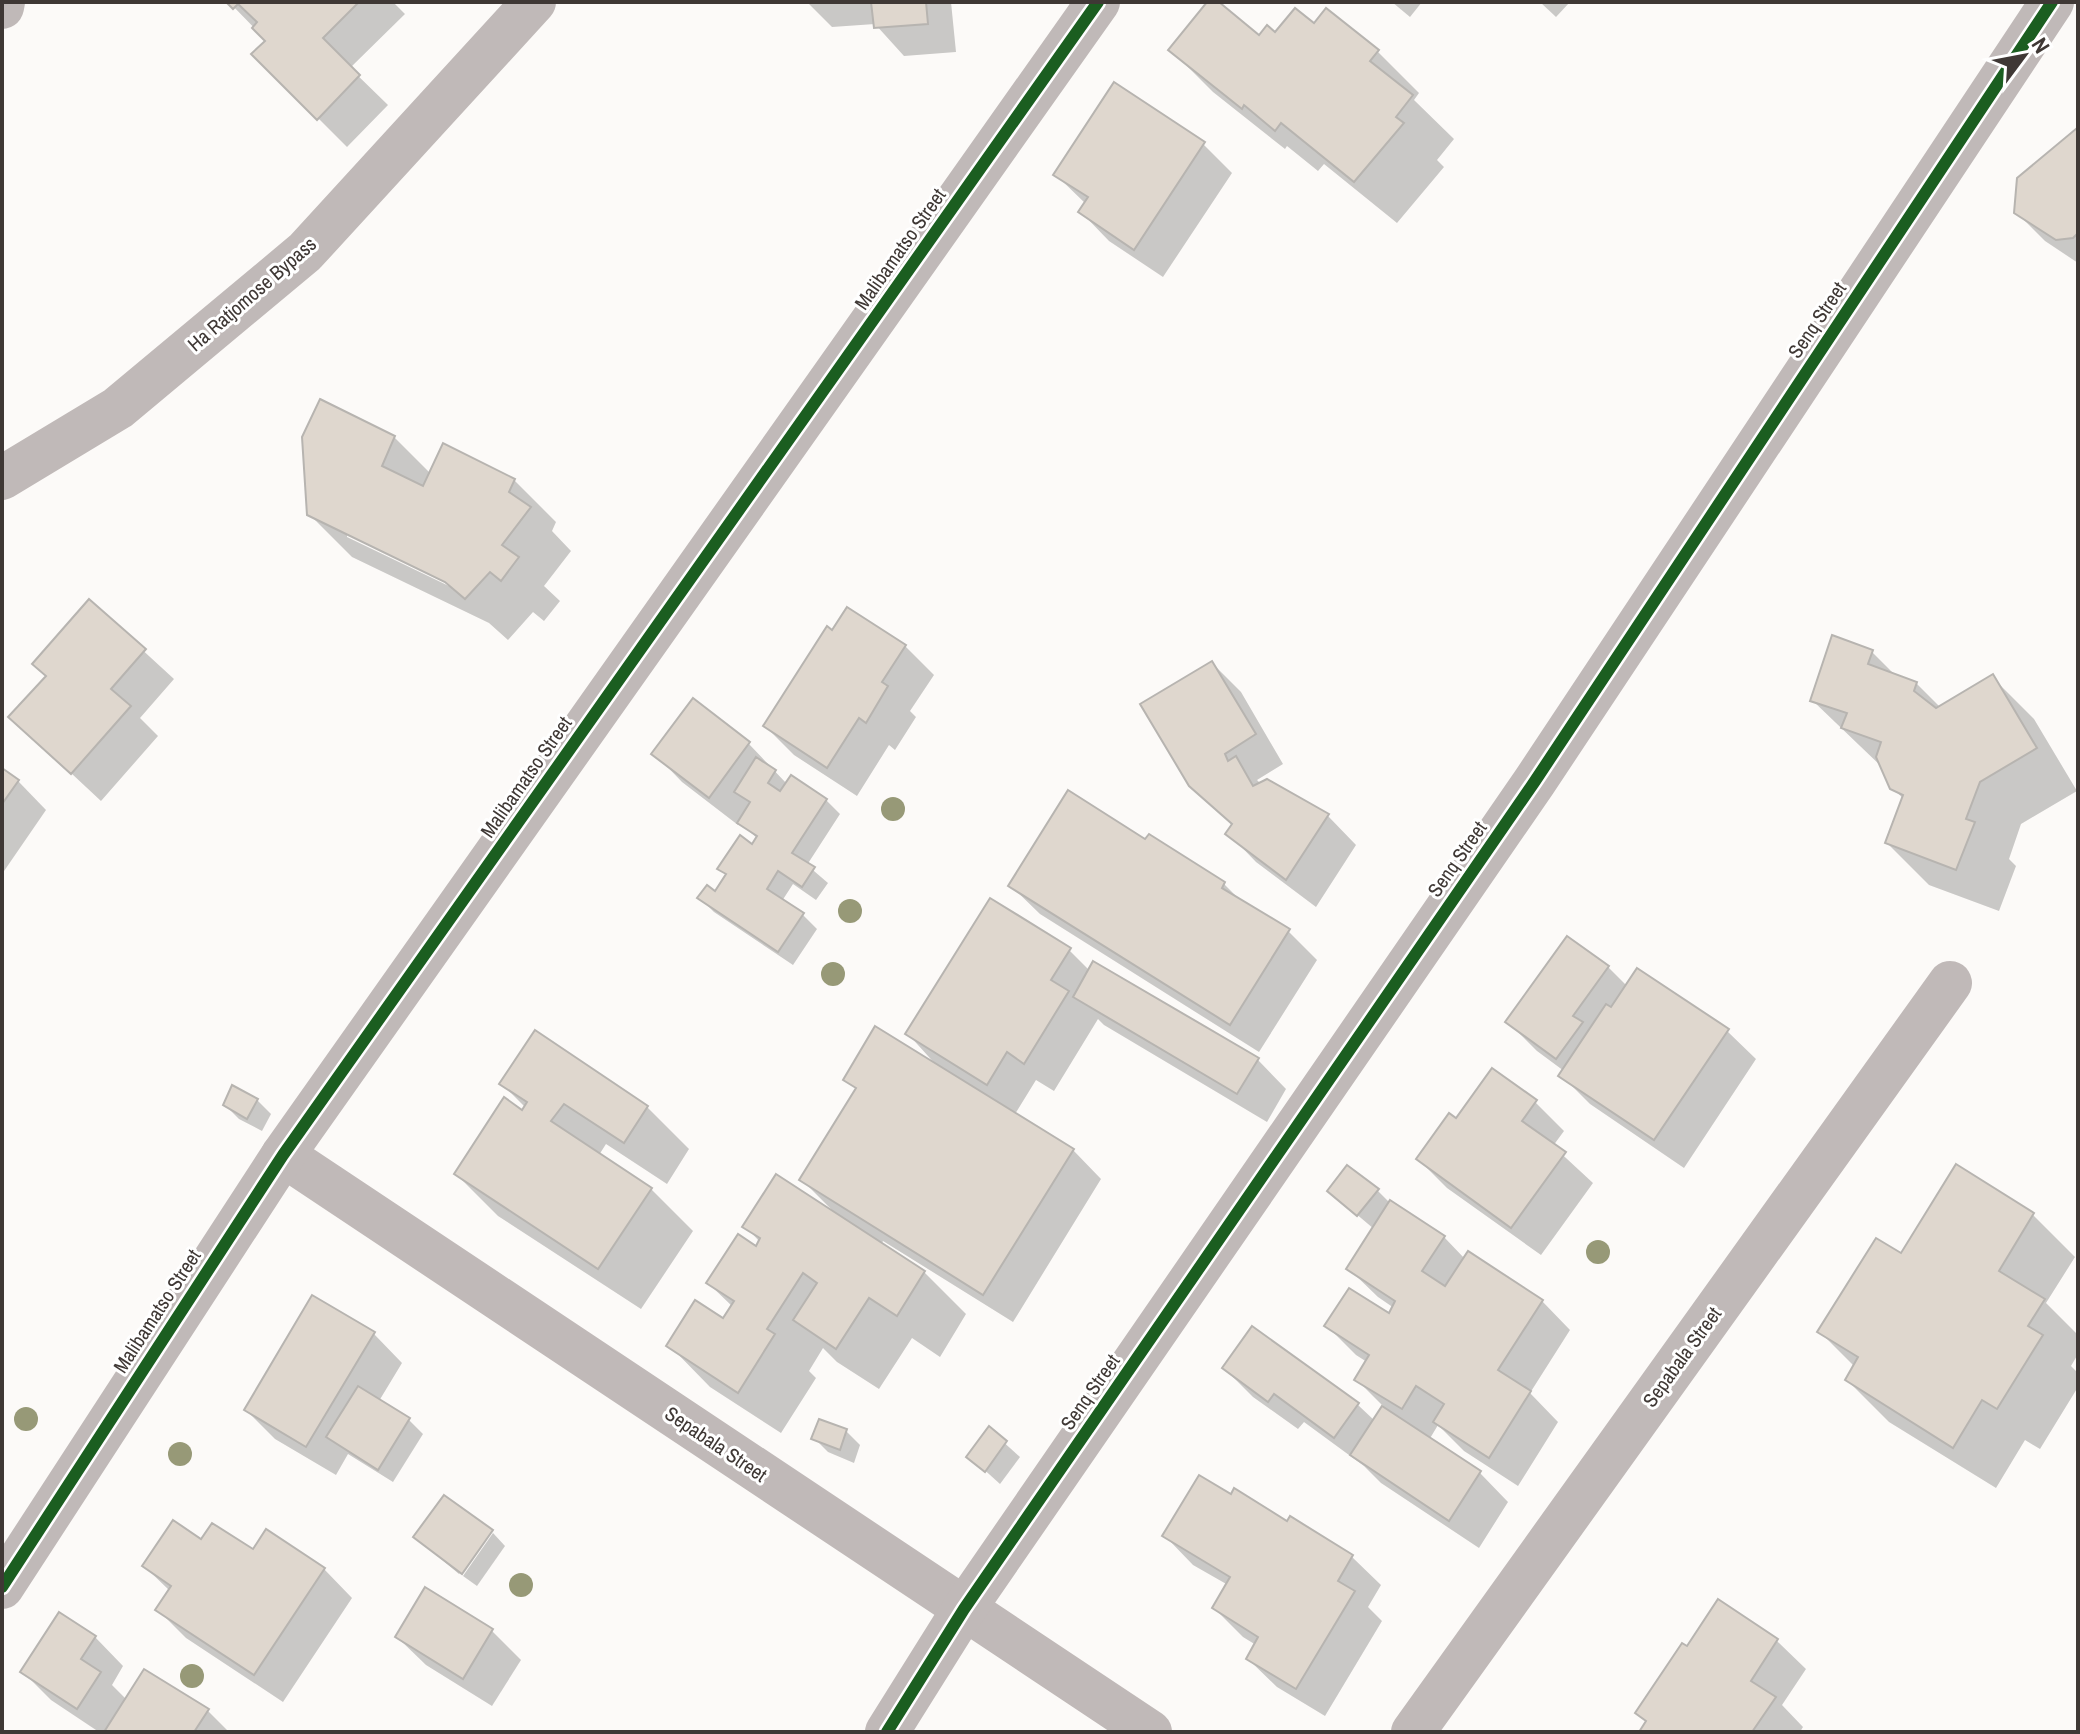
<svg xmlns="http://www.w3.org/2000/svg" width="2080" height="1734" font-family="'Archivo Narrow',sans-serif">
	<rect width="100%" height="100%" fill="#fcfaf8"/>
	<g fill="#0003" fill-rule="evenodd">
		<path d="M229,2H393L405,14L350,68L388,105L347,147L254,54L267,41Z"/>
		<path d="M807,2H951L956,52L904,56L875,24L832,27Z"/>
		<path d="M1209,2H1216L1260,38L1315,26L1377,51L1419,93L1414,100L1454,139L1437,160L1444,167L1397,223L1324,164L1318,171L1287,146L1285,149L1213,92L1171,50Z"/>
		<path d="M1392,2H1422L1410,17Z"/>
		<path d="M1540,2H1570L1556,17Z"/>
		<path d="M2078,130V263L2045,241L2016,212L2019,179Z"/>
		<path d="M1203,144L1232,173L1163,277L1109,241L1081,212L1086,204L1056,175Z"/>
		<path d="M394,437L431,474L514,480L556,522L552,531L571,551L544,586L560,601L544,621L533,612L508,640L489,623L352,557L309,514ZM347,532L455,584L453,588L347,537Z"/>
		<path d="M89,601L174,679L140,718L158,736L101,801L11,717L48,676Z"/>
		<path d="M905,646L934,675L910,711L916,717L895,750L889,745L857,796L794,755L765,726Z"/>
		<path d="M1872,652L1897,677L1916,683L1940,707L1992,677L2034,719L2077,791L2021,824L2009,859L2016,866L1999,911L1929,885L1887,843L1904,799L1892,788L1883,768L1812,700Z"/>
		<path d="M1212,663L1241,692L1283,764L1257,780L1261,784L1267,781L1328,816L1356,845L1316,907L1256,862L1228,833L1241,829L1214,805Z"/>
		<path d="M693,701L749,744L787,784L826,800L840,814L807,865L828,883L816,900L793,884L782,901L803,915L817,929L793,965L714,912L700,898L715,894L727,876L720,869L753,846L758,839L740,823L738,825L682,782L654,753Z"/>
		<path d="M2,770L18,781L46,810L2,874Z"/>
		<path d="M1145,842L1224,884L1244,904L1288,931L1317,960L1259,1052L1040,914L1011,886Z"/>
		<path d="M1069,950L1090,971L1258,1060L1286,1089L1267,1122L1104,1025L1098,1019L1054,1091L1036,1080L1015,1114L1073,1150L1101,1179L1013,1322L883,1241L881,1245L924,1272L966,1314L940,1357L912,1338L879,1389L837,1362L823,1348L809,1371L816,1378L781,1433L710,1387L669,1345L724,1321L733,1307L708,1283L756,1249L760,1242L745,1226L834,1212L802,1180L857,1090L845,1079L938,1067L908,1034Z"/>
		<path d="M1608,967L1627,986L1727,1031L1756,1059L1684,1168L1590,1104L1561,1075L1564,1071L1537,1051L1508,1022Z"/>
		<path d="M502,1084L647,1107L689,1149L667,1184L606,1144L599,1155L651,1189L693,1231L641,1309L498,1216L456,1174L526,1108Z"/>
		<path d="M257,1100L271,1114L262,1131L239,1119L225,1105Z"/>
		<path d="M1535,1102L1564,1131L1553,1146L1593,1183L1541,1255L1447,1188L1418,1159L1456,1121Z"/>
		<path d="M1377,1190L1390,1203L1444,1237L1465,1259L1542,1301L1570,1330L1530,1393L1558,1422L1518,1486L1464,1451L1438,1425L1429,1440L1480,1473L1508,1502L1479,1548L1381,1483L1364,1466L1304,1422L1298,1429L1253,1397L1224,1368L1252,1329L1358,1405L1375,1421L1384,1407L1357,1380L1367,1362L1356,1355L1327,1326L1389,1315L1394,1308L1378,1297L1349,1269L1374,1229L1329,1191Z"/>
		<path d="M2033,1215L2075,1257L2046,1303L2078,1335V1354L2071,1366L2078,1373V1387L2040,1449L2025,1440L1996,1488L1889,1422L1847,1380L1855,1367L1820,1332L1902,1256Z"/>
		<path d="M374,1334L402,1363L379,1401L409,1420L423,1434L393,1482L348,1454L336,1475L275,1439L246,1410Z"/>
		<path d="M989,1429L1020,1457L1000,1484L969,1456Z"/>
		<path d="M846,1431L860,1445L854,1463L828,1452L814,1438Z"/>
		<path d="M1231,1497L1287,1523L1290,1519L1352,1557L1381,1585L1368,1607L1382,1621L1325,1716L1277,1687L1248,1659L1256,1645L1243,1637L1214,1608L1228,1585L1193,1565L1165,1536Z"/>
		<path d="M490,1531L459,1574L415,1537Z"/>
		<path d="M493,1533L505,1546L477,1586L463,1576Z"/>
		<path d="M202,1541L324,1569L352,1598L283,1702L186,1638L158,1610L170,1591L144,1566Z"/>
		<path d="M426,1590L492,1631L521,1660L492,1706L426,1665L397,1637Z"/>
		<path d="M1719,1601L1777,1641L1806,1669L1782,1705L1803,1727L1800,1732H1641L1688,1649Z"/>
		<path d="M95,1637L123,1666L112,1685L127,1700L207,1710L229,1732H99L51,1700L23,1672Z"/>
	</g>
	<g fill="#dfd7ce" stroke="#b7b4b0" stroke-width="2">
		<path d="M226,2H359L323,38L360,75L317,120L251,54L265,41L252,28L257,22L238,4L233,9Z"/>
		<path d="M871,2H926L928,24L874,28Z"/>
		<path d="M1207,2H1219L1259,35L1267,25L1275,32L1295,8L1314,23L1326,8L1379,50L1370,61L1413,95L1396,117L1404,123L1354,182L1281,123L1275,131L1244,105L1242,109L1168,50Z"/>
		<path d="M1114,82L1205,142L1134,250L1078,212L1088,197L1053,175Z"/>
		<path d="M2077,128L2078,233L2073,238L2056,240L2014,213L2017,178Z"/>
		<path d="M320,399L395,436L382,466L423,486L443,443L515,479L509,492L531,507L502,545L519,557L501,581L490,572L465,599L445,582L307,515L302,437Z"/>
		<path d="M89,599L146,649L111,689L131,706L71,774L8,717L46,676L32,664Z"/>
		<path d="M847,607L906,645L882,682L888,686L866,723L859,718L827,768L763,726L827,626L832,630Z"/>
		<path d="M1832,635L1873,650L1868,664L1917,682L1914,691L1936,708L1993,674L2037,748L1980,782L1966,819L1975,822L1956,870L1885,843L1903,795L1890,789L1876,757L1881,742L1841,728L1847,713L1810,701Z"/>
		<path d="M1212,661L1256,734L1225,754L1228,761L1236,756L1253,786L1267,779L1329,814L1286,880L1225,834L1232,824L1189,786L1140,704Z"/>
		<path d="M693,698L750,742L709,798L651,754Z"/>
		<path d="M756,757L776,770L768,783L780,791L791,775L827,799L792,853L815,867L802,887L778,871L767,889L804,913L778,952L697,898L707,885L715,891L726,874L717,869L740,835L752,844L757,836L737,823L750,802L734,792Z"/>
		<path d="M2,768L19,780L2,804Z"/>
		<path d="M1068,790L1145,839L1149,834L1225,882L1222,888L1290,929L1230,1025L1008,886Z"/>
		<path d="M990,898L1071,948L1051,980L1069,991L1024,1064L1007,1052L987,1085L905,1034Z"/>
		<path d="M1567,936L1609,966L1573,1016L1583,1022L1556,1059L1505,1022Z"/>
		<path d="M1093,961L1259,1058L1237,1094L1073,997Z"/>
		<path d="M1637,968L1729,1029L1654,1140L1558,1076L1606,1004L1611,1007Z"/>
		<path d="M875,1026L1074,1149L983,1295L799,1180L856,1088L843,1080Z"/>
		<path d="M535,1030L648,1106L624,1143L564,1104L551,1121L652,1188L598,1269L454,1174L504,1097L522,1110L527,1102L499,1084Z"/>
		<path d="M1492,1068L1537,1100L1522,1121L1566,1152L1511,1228L1416,1159L1449,1113L1456,1118Z"/>
		<path d="M232,1085L258,1099L247,1119L223,1105Z"/>
		<path d="M1956,1164L2034,1213L1999,1271L2045,1299L2028,1326L2043,1335L1997,1409L1982,1400L1953,1448L1845,1380L1858,1357L1817,1332L1876,1238L1901,1253Z"/>
		<path d="M1347,1165L1379,1189L1357,1216L1327,1191Z"/>
		<path d="M776,1174L925,1271L897,1316L869,1298L836,1349L793,1320L817,1283L803,1273L767,1329L775,1334L738,1393L666,1346L695,1300L723,1318L734,1301L706,1283L738,1234L756,1246L760,1238L742,1227Z"/>
		<path d="M1390,1200L1445,1236L1422,1271L1445,1286L1468,1251L1543,1300L1498,1370L1531,1391L1489,1458L1433,1422L1444,1404L1416,1386L1402,1409L1354,1380L1369,1355L1324,1326L1349,1288L1389,1313L1395,1301L1346,1269Z"/>
		<path d="M312,1295L375,1332L306,1447L244,1410Z"/>
		<path d="M1252,1326L1359,1403L1334,1438L1274,1394L1268,1402L1222,1368Z"/>
		<path d="M358,1386L410,1418L378,1470L326,1437Z"/>
		<path d="M1382,1406L1481,1471L1449,1521L1350,1455Z"/>
		<path d="M819,1419L847,1429L840,1450L811,1439Z"/>
		<path d="M989,1426L1007,1441L985,1472L966,1457Z"/>
		<path d="M1199,1475L1231,1494L1234,1488L1287,1521L1290,1516L1353,1555L1338,1581L1355,1591L1296,1689L1246,1659L1258,1637L1212,1608L1230,1577L1162,1536Z"/>
		<path d="M444,1495L493,1530L462,1574L413,1537Z"/>
		<path d="M173,1520L201,1539L212,1523L253,1549L266,1529L325,1568L254,1675L155,1610L171,1586L142,1566Z"/>
		<path d="M425,1587L493,1629L463,1679L395,1637Z"/>
		<path d="M1718,1599L1778,1639L1751,1681L1776,1697L1752,1732H1639L1646,1721L1635,1713L1682,1643L1687,1646Z"/>
		<path d="M59,1612L96,1636L81,1659L101,1672L77,1709L20,1672Z"/>
		<path d="M144,1669L209,1709L194,1732H104Z"/>
	</g>
	<g fill="none" stroke-linecap="round" stroke-linejoin="round">
		<g stroke="#c0b9b8" stroke-width="44">
			<path d="M2,7L3,2"/>
			<path d="M2,478L118,408L305,252L534,2"/>
			<path d="M283,1155L1150,1732"/>
			<path d="M2,1587L283,1155L1098,2"/>
			<path d="M887,1732L964,1609L1535,781L2052,2"/>
			<path d="M1413,1732L1950,983"/>
		</g>
		<g stroke="#fff" stroke-width="17">
			<g id="cycleway">
				<path d="M2,1587L283,1155L1098,2"/>
				<path d="M887,1732L964,1609L1535,781L2052,2"/>
			</g>
		</g>
		<use href="#cycleway" stroke="#1b5e20" stroke-width="12"/>
	</g>
	<g fill="#979977">
		<circle cx="893" cy="809" r="12"/>
		<circle cx="850" cy="911" r="12"/>
		<circle cx="833" cy="974" r="12"/>
		<circle cx="1598" cy="1252" r="12"/>
		<circle cx="26" cy="1419" r="12"/>
		<circle cx="180" cy="1454" r="12"/>
		<circle cx="521" cy="1585" r="12"/>
		<circle cx="192" cy="1676" r="12"/>
	</g>
	<g text-anchor="middle" stroke-width="6" stroke-linejoin="round" paint-order="stroke">
		<g font-size="20" fill="#3f3835" stroke="#fff">
			<text transform="translate(900 249) rotate(-55)" y="7">Malibamatso Street</text>
			<text transform="translate(252 294) rotate(-41)" y="7">Ha Ratjomose Bypass</text>
			<text transform="translate(1817 320) rotate(-56)" y="7">Senq Street</text>
			<text transform="translate(526 777) rotate(-55)" y="7">Malibamatso Street</text>
			<text transform="translate(1457 859) rotate(-55)" y="7">Senq Street</text>
			<text transform="translate(157 1311) rotate(-57)" y="7">Malibamatso Street</text>
			<text transform="translate(1682 1357) rotate(-54)" y="7">Sepabala Street</text>
			<text transform="translate(1090 1392) rotate(-55)" y="7">Senq Street</text>
			<text transform="translate(716 1444) rotate(34)" y="7">Sepabala Street</text>
		</g>
	</g>
	<rect width="2080" height="1734" fill="none" stroke="#3f3835" stroke-width="8"/>
	<g transform="translate(2024 56) rotate(58)" stroke="#ffffff" stroke-width="6" paint-order="stroke">
	<path d="M0-6L14 30L0 20L-14 30Z" fill="#3f3835"/>
	<text y="-12" font-size="22" font-weight="bold" text-anchor="middle" fill="#3f3835">N</text>
	</g>
</svg>
